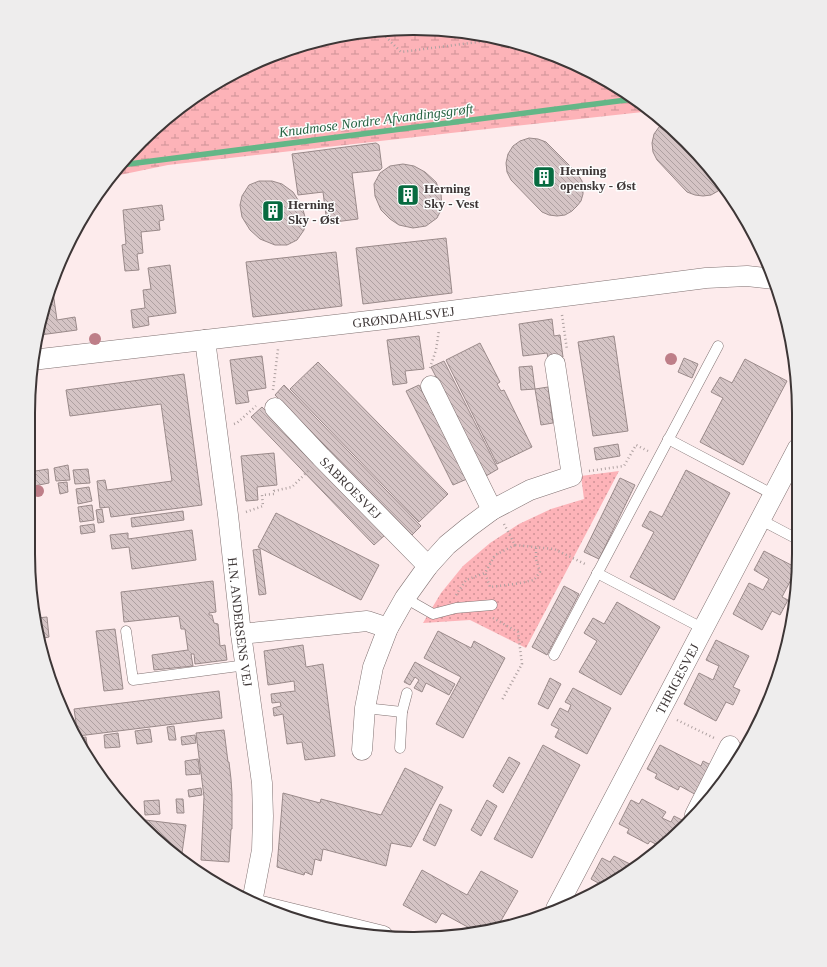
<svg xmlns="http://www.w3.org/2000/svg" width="827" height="967" font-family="'Times New Roman',serif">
	<defs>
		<pattern id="wetland-marsh" width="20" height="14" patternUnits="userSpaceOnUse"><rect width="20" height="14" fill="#fdb3b8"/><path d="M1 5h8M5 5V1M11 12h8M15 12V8" fill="none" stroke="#ce9296"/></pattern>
		<pattern id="park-dots" width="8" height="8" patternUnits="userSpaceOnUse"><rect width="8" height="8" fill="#fdb3b8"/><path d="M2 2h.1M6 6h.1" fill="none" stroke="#ce9296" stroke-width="1.8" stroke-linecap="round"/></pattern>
		<pattern id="building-back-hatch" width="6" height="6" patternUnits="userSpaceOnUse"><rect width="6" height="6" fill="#d5c4c5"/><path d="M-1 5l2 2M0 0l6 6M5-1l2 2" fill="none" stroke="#aea0a1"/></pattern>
	</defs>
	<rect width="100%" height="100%" fill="#fdebec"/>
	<path fill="url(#wetland-marsh)" d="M438,29L513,41L584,68L648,108L652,111L451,133L168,165L110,177L159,124L221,80L289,49L363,31Z"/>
	<path fill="url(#park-dots)" d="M619,471L526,648L470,620L423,623L441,593L463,566L490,543L519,524L551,509L584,499L581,476Z"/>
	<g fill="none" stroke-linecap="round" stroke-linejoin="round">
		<path stroke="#64b687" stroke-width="5.5" d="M121,165L634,99"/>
	</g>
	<g fill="url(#building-back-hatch)" stroke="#9a8a8a">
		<path d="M664,122L703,159L723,187L718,191L711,195L703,196L695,195L687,192L657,160L653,152L652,143L654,134L659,127Z"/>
		<path d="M529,138L538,139L546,142L577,173L582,181L583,188V194L581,201L577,206L572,211L565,215L557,216L549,215L542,212L511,180L507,172L506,163L508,154L513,146L520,141Z"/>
		<path d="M376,143L379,145L382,168L380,170L352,173L358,219L327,223L323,192L298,195L292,154Z"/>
		<path d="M403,164L414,166L425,172L436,182L441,194L442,208L437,218L426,226L413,228L399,225L390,219L381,210L375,196L374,184L380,173L390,166Z"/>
		<path d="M259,181H272L282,184L293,192L302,206L305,217L304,230L297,240L287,245H275L260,239L250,230L242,217L240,205L242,196L249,185Z"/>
		<path d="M162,205L164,220L159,221L160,230L141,232L143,253L137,254L139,270L125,271L122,245L126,244L123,210Z"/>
		<path d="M446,238L452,293L363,304L356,248Z"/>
		<path d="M336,252L342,306L253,317L246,262Z"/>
		<path d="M170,265L176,313L148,317L149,325L133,328L131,310L145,308L143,290L151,289L148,268Z"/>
		<path d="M53,292L57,320L75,317L77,330L40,335Z"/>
		<path d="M552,319L554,336L560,335L563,357L548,358L547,353L523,356L519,324Z"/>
		<path d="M419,336L424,369L405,371L407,383L393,385L387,340Z"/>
		<path d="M614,336L628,431L593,436L578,342Z"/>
		<path d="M480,343L500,382L497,384L501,391L504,390L532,447L497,464L446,360Z"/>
		<path d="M262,356L266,388L247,391L249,402L236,404L230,360Z"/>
		<path d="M684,358L698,364L692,378L678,372Z"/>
		<path d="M745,359L787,381L743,465L700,442L723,398L711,392L720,377L732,383Z"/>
		<path d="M444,361L498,469L486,476L431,367Z"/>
		<path d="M318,362L448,494L419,522L290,389Z"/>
		<path d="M532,366L535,389L521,390L519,367Z"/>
		<path d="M184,374L202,505L111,517L109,507L100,508L97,481L105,480L107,490L172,481L161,404L70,416L66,390Z"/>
		<path d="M284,385L421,526L412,535L275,395Z"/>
		<path d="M419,385L467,479L453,485L406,391Z"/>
		<path d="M548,387L553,423L541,425L535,389Z"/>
		<path d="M262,407L385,535L374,545L251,417Z"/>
		<path d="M618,444L620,456L596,460L594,448Z"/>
		<path d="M274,453L277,485L257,487L258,500L246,501L241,456Z"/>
		<path d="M68,465L70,480L56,481L54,468Z"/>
		<path d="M48,469L49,483L29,487V472Z"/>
		<path d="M88,469L90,483L75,484L73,470Z"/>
		<path d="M686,470L730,493L674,600L630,577L654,532L642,526L650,511L662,517Z"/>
		<path d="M620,478L635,485L599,559L584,552Z"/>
		<path d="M67,482L68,492L60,494L58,483Z"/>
		<path d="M89,487L92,501L78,504L76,489Z"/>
		<path d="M92,505L94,520L80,522L78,507Z"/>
		<path d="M102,509L104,522L98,523L96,510Z"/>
		<path d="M183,511L184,520L132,527L131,518Z"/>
		<path d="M276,513L379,565L361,600L258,547Z"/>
		<path d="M94,524L95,532L81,534L80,526Z"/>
		<path d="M192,530L196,560L132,569L129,547L112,549L110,535L128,533V539Z"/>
		<path d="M260,549L266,594L259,595L253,550Z"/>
		<path d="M764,551L797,568L782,597L788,600L780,615L772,611L762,630L733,614L749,583L763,590L769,579L754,570Z"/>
		<path d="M213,581L216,612L209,613V615H212L214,623L218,624L220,646L225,645L227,660L195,664L194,654H191L193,666L154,670L152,655L188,650L185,629H181L179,616L124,622L121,592Z"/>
		<path d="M564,586L579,594L547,655L532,647Z"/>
		<path d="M617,602L660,627L621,695L579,672L597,641L584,633L593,618L604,624Z"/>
		<path d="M47,617L49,637L39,639L37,618Z"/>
		<path d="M115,629L123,689L104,691L96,631Z"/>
		<path d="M438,631L471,648L474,641L505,658L463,738L436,724L461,677L424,658Z"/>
		<path d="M716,640L749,656L733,687L740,690L733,705L726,702L716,721L684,704L699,673L713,680L719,666L706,660Z"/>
		<path d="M303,645L306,667L323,664L335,756L305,760L302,742L287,744L283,714L274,716L273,708L281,706L280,702L272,703L271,694L295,691L294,681L268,685L264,651Z"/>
		<path d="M415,662L455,684L449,695L426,683L422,692L414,688L419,680L415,677L410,685L404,682Z"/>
		<path d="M550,678L561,684L548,709L538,704Z"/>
		<path d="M573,688L611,708L587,754L555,737L559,729L551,725L560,708L568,712L571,705L565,702Z"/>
		<path d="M219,691L222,718L78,736L74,709Z"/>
		<path d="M174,726L176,740H169L167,727Z"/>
		<path d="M150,729L152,742L137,744L135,731Z"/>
		<path d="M224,730L228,762H229L231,779L232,794V829H231L229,862L201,860L204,797L196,733Z"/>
		<path d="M118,733L120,747L105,748L104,735Z"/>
		<path d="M195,735L196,743L182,745L181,737Z"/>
		<path d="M86,737L88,751H86L79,741V738Z"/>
		<path d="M543,745L580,765L532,858L494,839Z"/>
		<path d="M660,745L701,766L703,761L715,767L700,797L680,786L678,790L655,778L657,774L647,769Z"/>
		<path d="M509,757L520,763L503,793L493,786Z"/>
		<path d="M198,759L200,774L186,775L185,761Z"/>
		<path d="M405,768L443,787L411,847L391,843L386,866L323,849L321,861L315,859L312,875L305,872L304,875L277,867L283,793L320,803L321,799L381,815Z"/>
		<path d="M201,788L202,795L189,797L188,790Z"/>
		<path d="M176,799H183L184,813H177Z"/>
		<path d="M642,799L666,812L662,818L671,822L674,816L688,823L687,825L661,847L650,841L648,844L627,833L629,829L619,824L631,800L639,804Z"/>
		<path d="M159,800L160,814L145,815L144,801Z"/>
		<path d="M487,800L497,806L481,836L471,830Z"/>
		<path d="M122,803H129L130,813L124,808Z"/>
		<path d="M440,804L452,810L435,846L423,840Z"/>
		<path d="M137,819L186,825L182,853L174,852Z"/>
		<path d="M614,856L636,867L627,874L598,889L600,884L591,879L602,858L610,862Z"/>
		<path d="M422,870L467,895L481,871L518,891L498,926L475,931L442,913L436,923L403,905Z"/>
	</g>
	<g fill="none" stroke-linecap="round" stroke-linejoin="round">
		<g stroke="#817272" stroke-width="11">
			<g id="service">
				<path d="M668,439L774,495"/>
				<path d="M761,520L799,540"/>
				<path d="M597,573L704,629"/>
				<path d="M405,598L433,614L456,608L492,605"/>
				<path d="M126,631L133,680L246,665"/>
				<path d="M554,655L718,346"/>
				<path d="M365,708L402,712"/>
				<path d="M400,748L402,712L407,693"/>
			</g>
		</g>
		<g stroke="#817272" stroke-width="21">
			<g id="minor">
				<path id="s1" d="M205,340L228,515L241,634L262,783L263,816L262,850L252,902"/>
				<path id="s2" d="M32,360L403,317L706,278L747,276L774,279"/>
				<path d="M431,386L492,510"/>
				<path id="s3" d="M275,408L321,457L428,566"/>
				<path d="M241,634L367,621L388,628"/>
				<path d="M362,750L365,708L373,667L388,628L405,598L428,566L447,545L469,527L492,510L530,490L572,476L555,364"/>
				<path d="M695,815L730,746"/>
				<path d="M257,905L383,936"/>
				<path id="s4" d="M556,909L798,448"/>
			</g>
		</g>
		<g stroke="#aea1a1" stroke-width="2.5" stroke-dasharray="1 3" stroke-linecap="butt">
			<path d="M380,31L401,52L501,39"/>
			<path d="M562,315L567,350"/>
			<path d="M430,368L436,350L439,330"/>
			<path d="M273,390L278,349"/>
			<path d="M234,424L237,423L256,406"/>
			<path d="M589,471L624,466L636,445L648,451"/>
			<path d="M246,512L263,506L262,495L274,494V491L292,487L309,470"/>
			<path d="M504,524L515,545L554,549L587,565"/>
			<path d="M515,545L495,555L485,573L490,587L515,584L534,580L540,572L536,559V547"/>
			<path d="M456,595L466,580L485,573"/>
			<path d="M493,618L518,632L522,664L502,700"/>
			<path d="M677,720L714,738"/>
		</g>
		<use href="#service" stroke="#fff" stroke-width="10"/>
		<use href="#minor" stroke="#fff" stroke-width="20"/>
	</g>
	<g fill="#be7e88">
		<circle cx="95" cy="339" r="6"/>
		<circle cx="671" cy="359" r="6"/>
		<circle cx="38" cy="491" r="6"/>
	</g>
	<defs>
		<g id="building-square" transform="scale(1.15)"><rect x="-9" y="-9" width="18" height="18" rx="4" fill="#076b40" stroke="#fdfdfd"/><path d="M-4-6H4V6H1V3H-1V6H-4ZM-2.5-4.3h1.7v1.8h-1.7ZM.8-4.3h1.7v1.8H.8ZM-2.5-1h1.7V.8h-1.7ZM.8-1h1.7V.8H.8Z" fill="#fff"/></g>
	</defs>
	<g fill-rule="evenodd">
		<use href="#building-square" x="544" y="177"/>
		<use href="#building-square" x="408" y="195"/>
		<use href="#building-square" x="273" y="211"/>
	</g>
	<g text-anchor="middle" stroke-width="3" stroke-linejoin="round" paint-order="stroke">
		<g font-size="13" font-weight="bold" fill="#3d3636" stroke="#fdfdfd" text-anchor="start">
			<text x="560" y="175">Herning<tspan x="560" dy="15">opensky - Øst</tspan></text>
			<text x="424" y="193">Herning<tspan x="424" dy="15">Sky - Vest</tspan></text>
			<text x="288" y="209">Herning<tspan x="288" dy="15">Sky - Øst</tspan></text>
		</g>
		<g font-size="13" fill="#3d3636" stroke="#fdfdfd">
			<text dy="5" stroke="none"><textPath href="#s2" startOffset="374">GRØNDAHLSVEJ</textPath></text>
			<text dy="5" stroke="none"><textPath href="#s3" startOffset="110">SABROESVEJ</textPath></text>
			<text dy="5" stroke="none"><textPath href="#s1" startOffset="284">H.N. ANDERSENS VEJ</textPath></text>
			<text dy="5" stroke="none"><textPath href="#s4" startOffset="260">THRIGESVEJ</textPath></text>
		</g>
		<g font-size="14" font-style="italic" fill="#276343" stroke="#fdfdfd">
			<text transform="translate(376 120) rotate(-7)" y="5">Knudmose Nordre Afvandingsgrøft</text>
		</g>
	</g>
	<path d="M0 0H827V967H0ZM413 35H414A378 378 0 0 1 792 413V554A378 378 0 0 1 414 932H413A378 378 0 0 1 35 554V413A378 378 0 0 1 413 35Z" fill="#eeeded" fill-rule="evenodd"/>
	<path fill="none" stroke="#3d3636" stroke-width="2" d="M413 35H414A378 378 0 0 1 792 413V554A378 378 0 0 1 414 932H413A378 378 0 0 1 35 554V413A378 378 0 0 1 413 35Z"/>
</svg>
